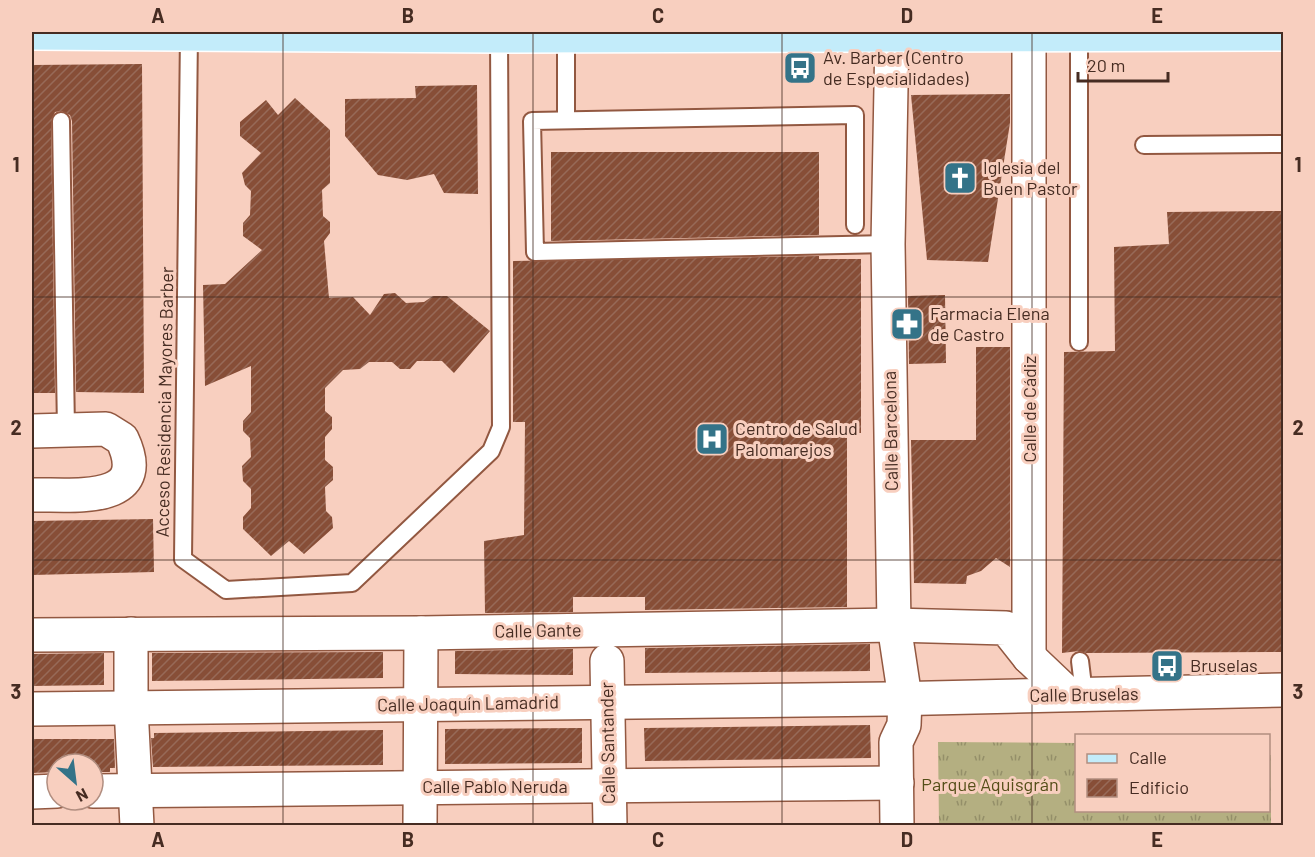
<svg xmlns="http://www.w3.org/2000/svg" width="1315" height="857" font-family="Barlow,sans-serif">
	<defs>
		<pattern id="grass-tufts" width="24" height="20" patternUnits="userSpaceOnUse" patternTransform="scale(1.5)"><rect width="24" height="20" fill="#b4af81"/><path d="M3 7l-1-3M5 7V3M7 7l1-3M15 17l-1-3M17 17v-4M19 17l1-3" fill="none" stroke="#948f69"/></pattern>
		<pattern id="building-hatch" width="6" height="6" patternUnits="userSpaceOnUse" patternTransform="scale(1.5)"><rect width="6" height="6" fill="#874e37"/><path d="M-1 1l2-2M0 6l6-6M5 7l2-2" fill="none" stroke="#976a58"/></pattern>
	</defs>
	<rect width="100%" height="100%" fill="#f8cfbf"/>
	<path fill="url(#grass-tufts)" d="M938,742L1076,743V810H1268L1269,755H1271V825H939Z"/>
	<g fill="url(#building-hatch)">
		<path d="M142,64L144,393L76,392L72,121L70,115L61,111L55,112L51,121L55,393H32V65Z"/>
		<path d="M477,85L478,194L444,193L434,174L407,180L378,175L345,136V99L416,98L415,86Z"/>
		<path d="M1010,94V123L988,262L927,260L911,95Z"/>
		<path d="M295,98L330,130V183L322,190L323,216L330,222V233L324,241L329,298L353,297L370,315L384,294L395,293L406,303L424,302L433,296H447L490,331L454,373L442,361H417L410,369H400L392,362H369L360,369L343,370L325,388V411L332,417V429L325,437V460L333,467V480L325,487L326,511L332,517L333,528L304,554L289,541L271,556L243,529V517L251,508V489L243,481L242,466L251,457L250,438L243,431V421L251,412V366L205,386L203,285L225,284L262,250L243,236V223L250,215L251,191L245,185L242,173L261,153L240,136V122L266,100L278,115Z"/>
		<path d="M551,152H819V235L551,241Z"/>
		<path d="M1284,211V652L1086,653L1079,651L1062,653L1064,352L1115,351L1114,247L1169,244L1167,212Z"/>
		<path d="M819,256V259H861V433H847V607L645,610V597H573V612L485,613L484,541L524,535L525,422H513V261Z"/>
		<path d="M945,295L946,363L909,364L908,296Z"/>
		<path d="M976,347H1010V567L996,558L981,571L967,576L966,584L914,583L911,440H976Z"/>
		<path d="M153,519L154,572L32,575V521Z"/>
		<path d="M870,644V671L645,673V648Z"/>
		<path d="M573,649V675L455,674V651Z"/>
		<path d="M383,652V678L152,681V653Z"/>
		<path d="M104,653V685L32,686V654Z"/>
		<path d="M870,725L871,758L645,761L644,728Z"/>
		<path d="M582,728V763L445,764V729Z"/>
		<path d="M383,730V765L153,767L151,738H154V733Z"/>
		<path d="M32,739H114L115,768H110V772H93V764H57V772L32,773Z"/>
	</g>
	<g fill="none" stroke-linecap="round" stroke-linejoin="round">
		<g stroke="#925841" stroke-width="20">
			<g id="lane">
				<path d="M189,33L183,559L226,590L352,583L491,451L501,427L499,36"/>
				<path d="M1079,34V342"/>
				<path d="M566,119V35"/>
				<path d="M61,121L66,430"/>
				<path d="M1144,145L1284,144"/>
				<path d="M855,225V115L532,121L535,252L888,244"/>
				<path d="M1080,661L1084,694"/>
			</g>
		</g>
		<g stroke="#925841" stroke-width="36">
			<g id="street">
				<path d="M1029,32V657"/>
				<path d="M892,35L888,244L894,625L905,698L904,725L896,742L897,826"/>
				<path d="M32,431L106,429L122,439C154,506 71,494 32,495"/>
				<path d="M131,634V707L137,826"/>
				<path d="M32,635L421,633L894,625L1006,628L1029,657L1068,694"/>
				<path d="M607,661L610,826"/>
				<path d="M32,709L888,699L1284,690"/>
				<path d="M93,791L897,783"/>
				<path d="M32,792L57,791"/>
				<path d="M420,826L421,633"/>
			</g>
		</g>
		<g stroke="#fff" stroke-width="36">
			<path id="primary" d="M32,33L499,36L1284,34"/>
		</g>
		<use href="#lane" stroke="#fff" stroke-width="16"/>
		<use href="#street" stroke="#fff" stroke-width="33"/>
		<use href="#primary" stroke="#c3ecfa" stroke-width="33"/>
	</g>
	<path fill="none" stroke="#462c22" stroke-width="1.5" stroke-opacity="0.55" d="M283,32V826M533,32V826M782,32V826M1032,32V826M32,297H1284M32,560H1284"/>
	<defs>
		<g id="bus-square" transform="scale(1.725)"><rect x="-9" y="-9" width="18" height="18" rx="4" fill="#347388" stroke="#f8cfbf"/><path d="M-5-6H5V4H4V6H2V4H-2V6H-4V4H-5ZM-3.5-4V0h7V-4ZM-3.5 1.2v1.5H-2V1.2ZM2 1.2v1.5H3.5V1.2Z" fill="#fff"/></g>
		<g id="church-square" transform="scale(1.725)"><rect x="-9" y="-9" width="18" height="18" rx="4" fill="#347388" stroke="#f8cfbf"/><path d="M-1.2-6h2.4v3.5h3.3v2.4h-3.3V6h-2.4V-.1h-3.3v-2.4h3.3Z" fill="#fff"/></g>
		<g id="pharmacy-square" transform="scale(1.725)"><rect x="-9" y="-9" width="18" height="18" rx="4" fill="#347388" stroke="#f8cfbf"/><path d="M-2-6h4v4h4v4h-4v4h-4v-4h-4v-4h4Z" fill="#fff"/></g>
		<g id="hospital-square" transform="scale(1.725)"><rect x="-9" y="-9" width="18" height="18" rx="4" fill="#347388" stroke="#f8cfbf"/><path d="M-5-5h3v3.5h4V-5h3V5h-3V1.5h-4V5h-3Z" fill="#fff"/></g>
	</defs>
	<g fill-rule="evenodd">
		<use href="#bus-square" x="800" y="68"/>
		<use href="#church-square" x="960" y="178"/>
		<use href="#pharmacy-square" x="907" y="324"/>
		<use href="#hospital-square" x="712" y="439"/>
		<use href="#bus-square" x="1167" y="666"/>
	</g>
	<g text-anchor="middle" stroke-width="6" stroke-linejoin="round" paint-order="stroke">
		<g font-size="18" fill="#462c22" stroke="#f8cfbf" text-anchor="start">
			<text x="823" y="64">Av. Barber (Centro<tspan x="823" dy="21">de Especialidades)</tspan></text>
			<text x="983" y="174">Iglesia del<tspan x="983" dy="21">Buen Pastor</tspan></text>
			<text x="930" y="320">Farmacia Elena<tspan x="930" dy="21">de Castro</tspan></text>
			<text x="735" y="435">Centro de Salud<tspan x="735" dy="21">Palomarejos</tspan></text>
			<text x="1190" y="672">Bruselas</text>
		</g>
		<g font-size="18" fill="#462c22" stroke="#f8cfbf">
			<text transform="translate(165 402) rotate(-89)" y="6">Acceso Residencia Mayores Barber</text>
			<text transform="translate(1030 409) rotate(-90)" y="6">Calle de Cádiz</text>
			<text transform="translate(891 431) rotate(-91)" y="6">Calle Barcelona</text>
			<text transform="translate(538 631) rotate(-1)" y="6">Calle Gante</text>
			<text transform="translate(1084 695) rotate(-1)" y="6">Calle Bruselas</text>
			<text transform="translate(468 704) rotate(-1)" y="6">Calle Joaquín Lamadrid</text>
			<text transform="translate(608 743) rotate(-91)" y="6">Calle Santander</text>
			<text x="495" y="793">Calle Pablo Neruda</text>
		</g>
		<g font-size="18" fill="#544e18" stroke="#f8cfbf">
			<text x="990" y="791">Parque Aquisgrán</text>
		</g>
	</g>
	<rect width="1315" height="857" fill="none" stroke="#f8cfbf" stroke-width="66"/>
	<rect x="1075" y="734" width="195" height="78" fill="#f8cfbf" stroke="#b18e80" stroke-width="1.5"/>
	<rect x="1087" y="754" width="30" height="9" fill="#c3ecfa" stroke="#b18e80" stroke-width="1.5"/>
	<text x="1129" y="764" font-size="18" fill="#462c22">Calle</text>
	<rect x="1087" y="779" width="30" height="18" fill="url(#building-hatch)" stroke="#b18e80" stroke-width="1.5"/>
	<text x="1129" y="794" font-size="18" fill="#462c22">Edificio</text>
	<g transform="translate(75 782) rotate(152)"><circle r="28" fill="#f8cfbf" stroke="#b18e80" stroke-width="1.5"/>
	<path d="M0-4.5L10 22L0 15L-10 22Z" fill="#347388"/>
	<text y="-9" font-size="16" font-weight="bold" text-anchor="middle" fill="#462c22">N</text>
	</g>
	<path d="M1078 72v9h90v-9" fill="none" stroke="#462c22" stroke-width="3"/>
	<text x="1087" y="72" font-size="18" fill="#462c22" stroke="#f8cfbf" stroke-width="4.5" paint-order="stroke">20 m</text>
	<rect x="33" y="33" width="1249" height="791" fill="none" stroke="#462c22" stroke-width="2"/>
	<g font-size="20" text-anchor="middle" font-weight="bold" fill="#462c22">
		<text x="158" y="23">A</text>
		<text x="408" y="23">B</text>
		<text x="658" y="23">C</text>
		<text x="907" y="23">D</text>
		<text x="1157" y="23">E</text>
		<text x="16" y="172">1</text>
		<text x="1298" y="172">1</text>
		<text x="16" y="435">2</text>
		<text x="1298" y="435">2</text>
		<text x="16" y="699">3</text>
		<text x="1298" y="699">3</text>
		<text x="158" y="847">A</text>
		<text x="408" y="847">B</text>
		<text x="658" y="847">C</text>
		<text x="907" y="847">D</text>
		<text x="1157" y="847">E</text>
	</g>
</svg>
